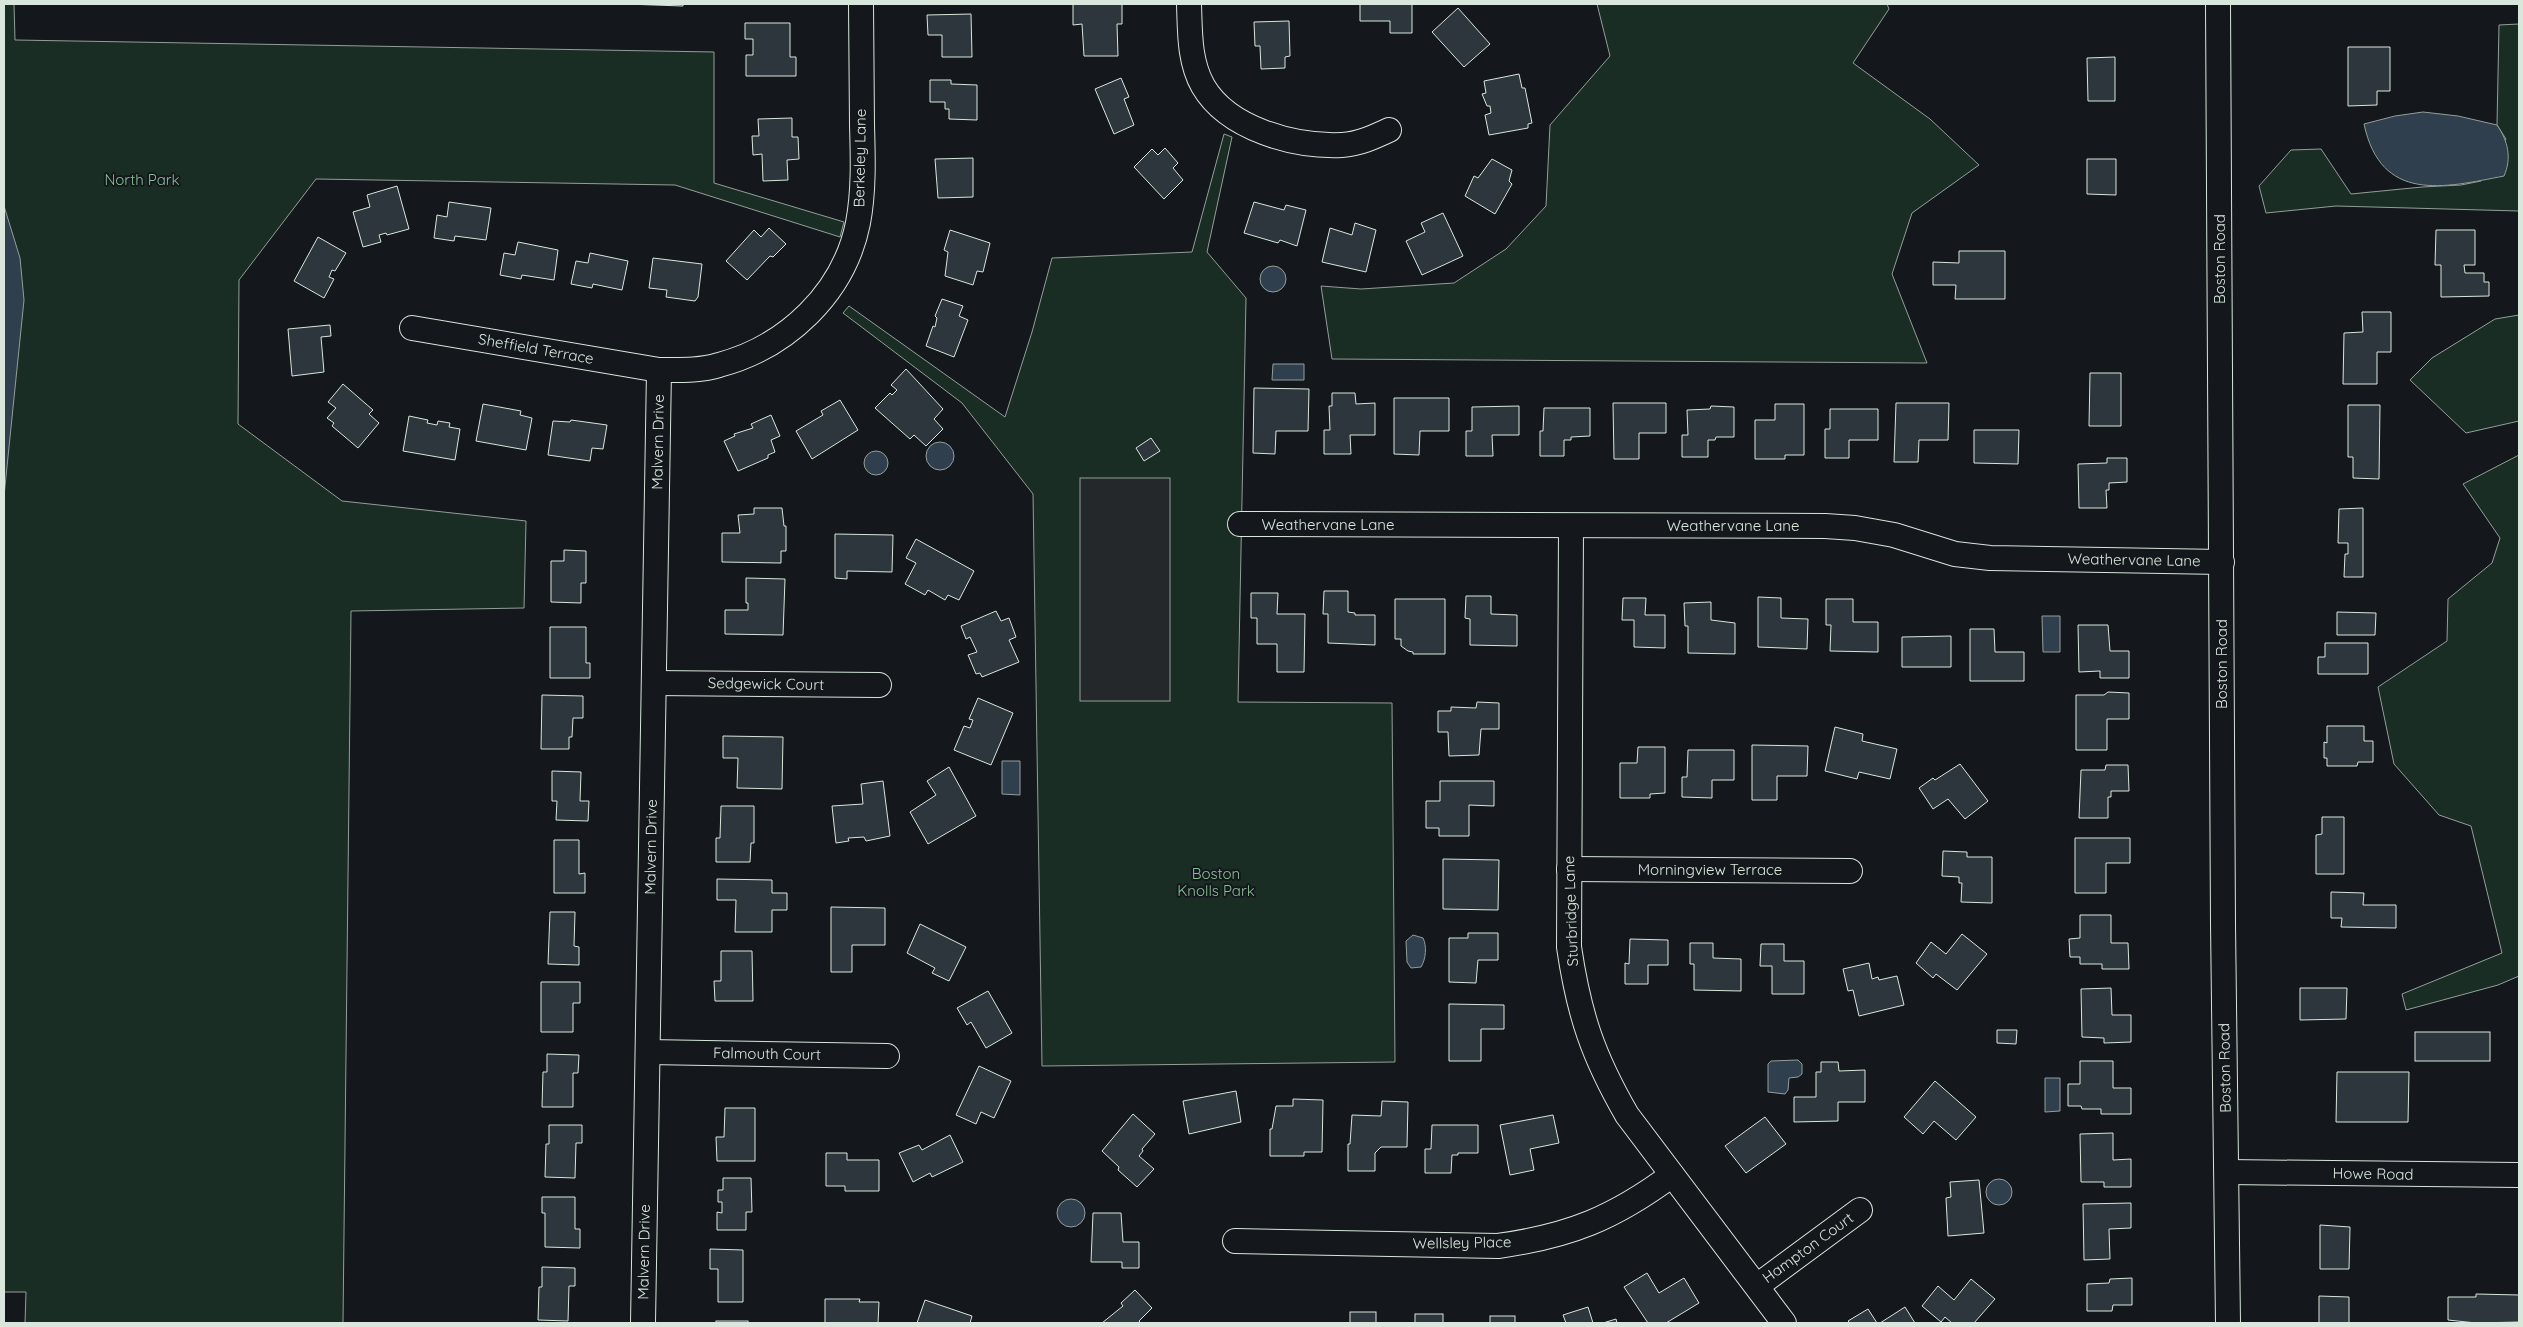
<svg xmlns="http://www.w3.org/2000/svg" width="2523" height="1327" font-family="Quicksand,sans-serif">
	<rect width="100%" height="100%" fill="#14181c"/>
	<g fill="#1a2d24" stroke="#939e99">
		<path d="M4,4H14L15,40L714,52V183L844,222L840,237L675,185L316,179L239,280L238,424L342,501L526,521L524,608L351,611L343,1323H25L26,1292H4Z"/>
		<path d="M1597,4H1887L1889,9L1853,63L1930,119L1979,165L1912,213L1892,274L1927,363L1332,359L1321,286L1361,289L1454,283L1506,249L1546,206L1550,125L1610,56Z"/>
		<path d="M2519,24V211L2336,206L2266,213L2259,186L2291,150L2321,149L2351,194L2422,187L2461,185L2481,181L2506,139L2497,125L2499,25Z"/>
		<path d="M1224,134L1232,137L1207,252L1246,298L1238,702L1392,703L1395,1062L1042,1066L1033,494L962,403L843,313L849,306L1005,417L1032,332L1052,258L1192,252Z"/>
		<path d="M2519,315V421L2466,433L2410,380L2432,358L2495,319Z"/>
		<path d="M2519,455V976L2498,985L2406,1010L2402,994L2502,953L2471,826L2439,815L2394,764L2378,687L2447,641L2448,599L2492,563L2500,538L2463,484Z"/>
	</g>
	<rect fill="#24282b" stroke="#939e99" x="1080" y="478" width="90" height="223"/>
	<g fill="#2f3f4d" stroke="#939e99">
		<path d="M2423,112L2458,116L2497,125C2508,141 2512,158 2504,176C2443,188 2381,203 2364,124L2395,116Z"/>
		<path d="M4,206L20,258L24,300L4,496Z"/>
		<circle cx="1273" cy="279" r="13"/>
		<path d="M1273,364H1304V380H1272Z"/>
		<circle cx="940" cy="456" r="14"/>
		<circle cx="876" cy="463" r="12"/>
		<path d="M2042,616H2060V652H2043Z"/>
		<path d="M1002,761H1020V795L1002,794Z"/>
		<path d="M1413,935L1423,938C1427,946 1426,959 1421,967L1411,968L1407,962L1406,941Z"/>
		<path d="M1798,1060L1802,1064V1074L1798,1077L1789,1078L1788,1090L1785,1094L1768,1092V1064L1771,1061Z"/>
		<path d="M2045,1078H2060V1111L2045,1112Z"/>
		<circle cx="1999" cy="1192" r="13"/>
		<circle cx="1071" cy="1213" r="14"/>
	</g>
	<g fill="#2c363c" stroke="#d8e6dc">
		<path d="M626,4H683V6Z"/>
		<path d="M1073,4H1122V24H1117L1118,56H1084L1082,24L1073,25Z"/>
		<path d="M1360,4H1412V33H1390V21H1360Z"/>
		<path d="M1458,8L1490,44L1464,67L1432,32Z"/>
		<path d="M971,14L972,57H942V35H928L927,15Z"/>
		<path d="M1289,21L1290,56L1285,57V68L1261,69L1260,46H1255L1254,22Z"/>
		<path d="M745,23H790V57H796V76H746V55H753V39H745Z"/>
		<path d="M2348,47H2390V91H2377V105L2348,106Z"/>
		<path d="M2115,57V101H2088L2087,58Z"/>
		<path d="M1519,74L1522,88H1525L1532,123L1528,124V128L1489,135L1485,115L1491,113L1490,106H1487L1482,94L1486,93L1484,81Z"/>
		<path d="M1121,78L1129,97L1124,99L1134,125L1114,134L1095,89Z"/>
		<path d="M930,80H951V84L977,85V120L949,119V109H945V102H930Z"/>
		<path d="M792,118V137H798L799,159L787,160L788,180L763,181L762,154L753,155L752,136H759L758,119Z"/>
		<path d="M1165,148L1178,163L1173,168L1183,180L1164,199L1134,167L1152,149L1158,155Z"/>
		<path d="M973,158V197L938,198L935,159Z"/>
		<path d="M1492,159L1512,170L1509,181L1512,184L1495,214L1465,196L1474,176L1478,178Z"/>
		<path d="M2087,159H2116V195L2087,194Z"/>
		<path d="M397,186L409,229L387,235L386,233L379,235L381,242L363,247L353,212L370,207L367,195Z"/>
		<path d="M449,202L491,208L486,240L455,236L454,241L434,238L437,215L447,217Z"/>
		<path d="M1254,202L1284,210L1286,205L1306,210L1297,246L1280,240L1278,243L1244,233Z"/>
		<path d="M1443,213L1463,256L1422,275L1406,241L1425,232L1421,223Z"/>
		<path d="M1355,223L1376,230L1366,272L1322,262L1330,228L1352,235Z"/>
		<path d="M769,228L786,244L773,257L770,256L747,280L726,261L754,230L761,237Z"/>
		<path d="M950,230L990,243L983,272L977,271L973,285L945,276L948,252L944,250Z"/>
		<path d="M2436,230H2475V265H2464L2465,273H2484V282H2489V296L2441,297V265H2435Z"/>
		<path d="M318,237L346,253L335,271L332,270L329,277L334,279L324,298L294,281Z"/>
		<path d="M518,242L558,250L554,280L522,275L521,279L500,275L504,253L515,255Z"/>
		<path d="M1959,251H2005V299H1955L1956,285H1933V262L1959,263Z"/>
		<path d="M590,253L628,261L622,290L593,284L592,288L571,284L576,261L588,263Z"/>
		<path d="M653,258L702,264L698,297L695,301L666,297L667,290L649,288Z"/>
		<path d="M942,299L963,306L959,316L968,320L954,357L926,346L933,326L935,327L937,318L935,316Z"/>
		<path d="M2362,312H2391V352H2377V384H2343L2344,333L2363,332Z"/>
		<path d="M330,325L331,336L321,337L324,372L292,376L288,329Z"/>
		<path d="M906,369L943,409L934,419L943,429L926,446L914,435L910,439L875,408L890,393L892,395L897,390L891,385Z"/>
		<path d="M2090,373H2121V426H2089Z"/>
		<path d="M343,384L373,410L369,414L379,423L358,448L332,426L334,423L327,418L336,408L328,402Z"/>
		<path d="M1254,388L1309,389L1308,431H1276L1275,454L1253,453Z"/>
		<path d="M1332,393H1355L1356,404L1375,403V435H1350L1351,454H1324V430H1330L1329,406H1332Z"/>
		<path d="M1394,398H1449V431H1420L1419,455L1394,454Z"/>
		<path d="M840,400L858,430L812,459L796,431L823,415L821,411Z"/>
		<path d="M1613,403H1666V433H1639V459H1614Z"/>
		<path d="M1896,403H1949L1948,440H1919L1918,462H1894Z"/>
		<path d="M483,404L521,411L520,415L532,418L526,450L476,441Z"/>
		<path d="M1775,404H1804V455H1785V459H1755V420H1775Z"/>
		<path d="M2348,405H2380L2379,479L2353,478V457H2348Z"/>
		<path d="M1519,406V435H1492L1493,456H1466V431H1472V407Z"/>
		<path d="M1711,406L1734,407V437H1716L1715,440H1708V457H1682V435H1688L1687,410L1710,409Z"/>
		<path d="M1544,408H1590V436L1571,437V440H1564V456H1540V431H1543Z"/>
		<path d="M1830,409H1878V440H1849V458H1825V429H1830Z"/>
		<path d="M771,415L780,436L771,440L775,452L768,455V458L738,471L724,441L735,436L734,434L753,428L751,424Z"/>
		<path d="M409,416L428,420L427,423L437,425L438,421L450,423L449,427L460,429L455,460L403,451Z"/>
		<path d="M571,420L607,425L603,449L592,448L590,461L548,455L553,421L570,422Z"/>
		<path d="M1974,430H2019L2018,464L1974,463Z"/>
		<path d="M1151,438L1160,451L1144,461L1136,448Z"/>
		<path d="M2107,458H2127V482L2109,483V490H2106L2107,508H2079L2078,464L2107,463Z"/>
		<path d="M754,508H782L784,526H786V551H781V563L722,562V533H740L738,515L754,514Z"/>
		<path d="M2363,508V577H2344L2345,554H2348V543H2338L2339,509Z"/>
		<path d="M835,534L893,535L892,572L847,571V579L835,578Z"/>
		<path d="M916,539L974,571L959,600L948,595L945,600L928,590L925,595L905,584L916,563L906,558Z"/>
		<path d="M564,550L586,551V583H581V603L551,602V561H564Z"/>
		<path d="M746,578L785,579L783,635L725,634V610H748V603H746Z"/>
		<path d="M1324,591H1348V612L1355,613V615H1375V645L1328,643V614H1323Z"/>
		<path d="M1251,593H1278L1277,614H1305L1304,672H1277V644H1257V618H1251Z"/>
		<path d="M1466,596H1491V614L1517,615V646L1470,645V619L1465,618Z"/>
		<path d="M1758,597L1781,598V618L1808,619L1807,649L1758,647Z"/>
		<path d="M1623,598H1646L1645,615H1665V648L1634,647V620H1622Z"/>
		<path d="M1395,599H1445V654H1413V652L1408,651L1401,646V639H1395Z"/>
		<path d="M1826,599H1853V622H1878V652L1830,651L1831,625H1826Z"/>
		<path d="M1711,602V620L1735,623V654L1688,653V626H1685L1684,603Z"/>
		<path d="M996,611L1001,621L1009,618L1016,637L1009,640L1019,662L982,677L980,673L976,674L968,655L977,652L970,637L966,639L961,626Z"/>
		<path d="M2337,612L2376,613L2375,635H2337Z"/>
		<path d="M2078,625H2108L2110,651H2129V678H2100V671L2079,672Z"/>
		<path d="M550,627H586V663H590V678H550Z"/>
		<path d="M1970,629H1994L1995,652H2024V681H1970Z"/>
		<path d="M1951,636V667H1902V637Z"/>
		<path d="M2325,643H2368V674H2318V657H2325Z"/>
		<path d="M2108,692L2129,693V719H2107V750H2076V695H2104Z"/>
		<path d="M542,695L583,696V718H573L572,737H569V749H541Z"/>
		<path d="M978,698L1013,713L991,765L954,750L964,726L970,728L973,720L969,719Z"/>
		<path d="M1477,702L1499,703V729H1481L1479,755L1449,756L1448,732H1438V711H1451V707L1476,708Z"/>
		<path d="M2327,726H2364V741H2373V762H2358L2357,766H2327V758H2324V742L2327,743Z"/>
		<path d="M1835,727L1863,734L1862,741L1897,749L1890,779L1859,772L1857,779L1825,771Z"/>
		<path d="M723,736L783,737L782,789L737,788L738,758H723Z"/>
		<path d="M1752,745L1808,746L1807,776H1777V800H1752Z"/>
		<path d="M1638,747H1665V793L1650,794V798H1620V763H1637Z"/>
		<path d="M1688,750H1734V780H1712V798L1682,797V777H1687Z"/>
		<path d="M1960,764L1988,801L1965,819L1948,799L1933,809L1919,788L1933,778L1935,780Z"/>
		<path d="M2106,765H2128L2129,791H2111V797H2108V818H2079L2081,770H2105Z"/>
		<path d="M949,767L976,816L928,844L910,812L936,795L927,781Z"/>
		<path d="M552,771L581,772L580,801H589L588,821L556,820L557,801H552Z"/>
		<path d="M883,781L890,836L866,841L864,837L848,838L849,841L836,843L832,806L863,804L861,784Z"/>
		<path d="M1440,781H1494V806L1469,805V836H1439V828H1426V801H1440Z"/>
		<path d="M721,806H754V843H751L750,862H716V838H720Z"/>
		<path d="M2322,817H2344V874H2316V835L2322,834Z"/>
		<path d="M2075,838H2130V863H2106V893H2075Z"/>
		<path d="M554,840H579V874L585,873V893H554Z"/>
		<path d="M1943,851L1967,852V857H1992V903L1961,902L1962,883H1959V877L1942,876Z"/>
		<path d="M1443,859L1499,860L1498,910L1443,909Z"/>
		<path d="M717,879L772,880V893H787V910H772V932H735L736,900H717Z"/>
		<path d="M2331,892L2364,893L2363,905H2396V928L2341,927L2342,918H2331Z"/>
		<path d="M831,907L885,908V945H852V972H831Z"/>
		<path d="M550,912H575L574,946L579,947V965L548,964Z"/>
		<path d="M2080,915H2111V943H2128L2129,969H2102V964H2080V957H2070L2069,939L2080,938Z"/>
		<path d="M920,924L966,947L949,981L932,973L935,968L907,953Z"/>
		<path d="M1468,933H1498V960H1478L1476,983L1449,982V938H1468Z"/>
		<path d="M1962,934L1987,954L1957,990L1936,974L1933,978L1916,963L1931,942L1946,954Z"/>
		<path d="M1630,939L1668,940V965H1648V984H1625V963L1629,964Z"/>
		<path d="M1690,943H1713V958L1741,959V991L1694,990V964H1690Z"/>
		<path d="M1761,944H1784V961H1804V994H1772V966H1760Z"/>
		<path d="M721,951H752L753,1001H715L714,981H721Z"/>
		<path d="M1869,963L1872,979L1878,977L1879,980L1897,976L1904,1005L1859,1016L1853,990L1848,991L1843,969Z"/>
		<path d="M541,982H580V1003H573V1032H541Z"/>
		<path d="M2111,988L2112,1015H2131V1042L2104,1043V1038L2082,1037L2081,989Z"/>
		<path d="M2300,988H2347L2346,1019L2300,1020Z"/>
		<path d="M988,991L1012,1033L986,1048L971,1022L967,1025L957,1008Z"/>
		<path d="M1449,1004L1504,1005V1029H1481V1061H1449Z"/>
		<path d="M1997,1030H2017L2016,1044L1997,1043Z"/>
		<rect x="2415" y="1032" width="75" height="29"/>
		<path d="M547,1054L579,1055L578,1073H573V1107H542L543,1072H547Z"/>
		<path d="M2080,1061H2113V1088H2131V1114H2101V1109H2082L2081,1106H2068V1084H2080Z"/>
		<path d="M1821,1062H1838L1839,1071L1865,1070V1102H1838V1121L1794,1122V1097H1816V1072H1821Z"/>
		<path d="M979,1066L1011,1081L994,1118L981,1112L976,1124L956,1115Z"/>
		<path d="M2337,1072H2409L2408,1122H2336Z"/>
		<path d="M1935,1081L1976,1117L1956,1140L1934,1121L1923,1134L1904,1117Z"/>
		<path d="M1236,1091L1241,1122L1189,1134L1183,1101Z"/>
		<path d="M1293,1099L1323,1100L1322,1152H1304V1156H1270V1129H1272L1276,1106H1293Z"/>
		<path d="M1382,1101L1408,1102L1407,1147H1381L1375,1153V1171H1348V1144H1350L1352,1115L1381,1116Z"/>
		<path d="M725,1108H755V1161H717L716,1137H724Z"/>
		<path d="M1133,1114L1155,1134L1142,1149L1143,1151L1139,1156L1154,1169L1137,1187L1118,1170L1119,1167L1102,1151Z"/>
		<path d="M1553,1115L1559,1143L1530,1149L1534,1170L1510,1175L1500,1125Z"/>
		<path d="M1765,1117L1786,1144L1746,1173L1725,1146Z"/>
		<path d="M549,1125H582V1143H576L575,1178L545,1177L546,1144H549Z"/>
		<path d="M1432,1125H1478V1153H1458V1155H1452L1451,1173H1425V1149H1431Z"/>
		<path d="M2113,1133V1160L2131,1159V1187H2104V1182H2081L2080,1134Z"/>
		<path d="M950,1135L963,1162L932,1177L930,1173L913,1182L899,1153L919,1145L922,1150Z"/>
		<path d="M826,1153H847V1160H879V1191H845V1186H826Z"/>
		<path d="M723,1178H751L752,1212H746V1230H717V1212L722,1213V1202H718V1190H723Z"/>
		<path d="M1979,1180L1984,1233L1948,1236L1946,1198L1951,1197L1950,1182Z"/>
		<path d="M542,1197H575V1229H580V1248L545,1247V1213H542Z"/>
		<path d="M2131,1203V1228L2109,1229L2110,1259L2084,1260L2083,1204Z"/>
		<path d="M1093,1213H1121L1123,1242H1139V1268H1122V1262H1091Z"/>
		<path d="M2320,1225L2350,1227L2349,1269H2320Z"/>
		<path d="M710,1249L743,1250V1302H718V1269H710Z"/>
		<path d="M542,1267L575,1268V1286H569L568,1321L538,1320L539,1287H542Z"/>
		<path d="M1647,1273L1659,1293L1684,1278L1699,1303L1666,1323H1648L1624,1287Z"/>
		<path d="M2132,1278V1305H2113L2112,1311H2087V1284L2109,1283L2110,1279Z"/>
		<path d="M1971,1279L1995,1299L1974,1323H1952L1945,1317L1941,1322L1922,1306L1938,1286L1954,1300Z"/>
		<path d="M1135,1290L1152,1308L1139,1321L1141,1323H1102L1123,1306L1121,1303Z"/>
		<path d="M2476,1294L2519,1295V1322L2476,1323L2448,1320V1297H2476Z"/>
		<path d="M2319,1296L2349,1297V1323H2319Z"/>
		<path d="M825,1299H860L859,1302H879L878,1323H825Z"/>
		<path d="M925,1300L972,1316L970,1323H917Z"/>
		<path d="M1588,1307L1593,1323H1566L1563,1315Z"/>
		<path d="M1905,1307L1915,1323H1880Z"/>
		<path d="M1868,1309L1877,1323H1850L1848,1321Z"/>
		<rect x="1350" y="1312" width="26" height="11"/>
		<rect x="1415" y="1314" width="28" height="9"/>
		<rect x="1490" y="1316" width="25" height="7"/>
		<path d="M1616,1319L1617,1323H1603Z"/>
		<rect x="716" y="1321" width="32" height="2"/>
	</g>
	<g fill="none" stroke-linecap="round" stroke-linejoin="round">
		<g stroke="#d8e6dc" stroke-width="26">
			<g id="minor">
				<path d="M1189,4C1190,32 1189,61 1203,86C1228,129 1294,147 1342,145C1359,144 1374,137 1389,130"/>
				<path d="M2218,4L2223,924L2228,1323"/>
				<path d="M412,328L659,370C679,370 700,371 719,365C787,347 844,293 858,223C864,191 863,158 862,125C862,85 861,44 861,4"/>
				<path d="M1240,524L1825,526L1855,528L1894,535L1955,554L1990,558L2222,562"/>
				<path d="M1571,526L1569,947C1579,1015 1593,1056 1627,1115L1784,1323"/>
				<path d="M654,683L879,685"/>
				<path d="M1569,869L1850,871"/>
				<path d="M648,1052L887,1056"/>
				<path d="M2227,1172L2519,1175"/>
				<path d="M1235,1241L1498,1246C1570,1236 1614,1218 1672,1175"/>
				<path d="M1757,1286L1860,1210"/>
				<path d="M643,1323L659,370"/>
			</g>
		</g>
		<use href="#minor" stroke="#14181c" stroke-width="24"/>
	</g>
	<g text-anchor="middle" stroke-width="4" stroke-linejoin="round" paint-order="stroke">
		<g font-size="15" fill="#d8e6dc" stroke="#14181c">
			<text transform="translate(860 158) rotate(-89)" y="5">Berkeley Lane</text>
			<text transform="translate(2220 259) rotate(-90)" y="5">Boston Road</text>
			<text transform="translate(536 349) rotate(10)" y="5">Sheffield Terrace</text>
			<text transform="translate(658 442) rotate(-89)" y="5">Malvern Drive</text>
			<text x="1328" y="530">Weathervane Lane</text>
			<text x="1733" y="531">Weathervane Lane</text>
			<text transform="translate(2134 560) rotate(1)" y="5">Weathervane Lane</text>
			<text transform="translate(2222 664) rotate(-90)" y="5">Boston Road</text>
			<text transform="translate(766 684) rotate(1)" y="5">Sedgewick Court</text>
			<text transform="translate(651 847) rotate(-89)" y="5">Malvern Drive</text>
			<text x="1710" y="875">Morningview Terrace</text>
			<text transform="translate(1571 911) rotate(-92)" y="5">Sturbridge Lane</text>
			<text transform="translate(767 1054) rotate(1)" y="5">Falmouth Court</text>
			<text transform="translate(2225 1068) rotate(-91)" y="5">Boston Road</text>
			<text transform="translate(2373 1174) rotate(1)" y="5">Howe Road</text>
			<text transform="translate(1462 1243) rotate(-1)" y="5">Wellsley Place</text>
			<text transform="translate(1808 1248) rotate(-36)" y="5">Hampton Court</text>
			<text transform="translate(644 1252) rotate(-89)" y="5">Malvern Drive</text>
		</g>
		<g font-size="15" fill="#8ac095" stroke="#14181c">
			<text x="142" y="185">North Park</text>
			<text x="1216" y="879">Boston<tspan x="1216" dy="17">Knolls Park</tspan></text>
		</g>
	</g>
	<rect width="2523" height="1327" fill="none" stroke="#d8e6dc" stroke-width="10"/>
</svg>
